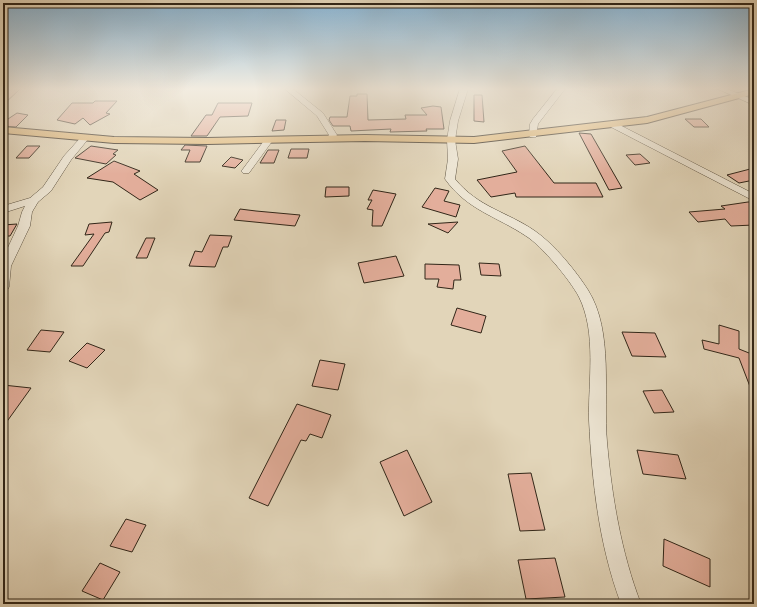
<svg xmlns="http://www.w3.org/2000/svg" width="757" height="607" font-family="'IM FELL English',serif">
	<rect width="100%" height="100%" fill="#e2d5b9"/>
	<filter id="stains"><feTurbulence type="fractalNoise" baseFrequency=".005" numOctaves="4"/><feColorMatrix values="0 0 0 0 .2 0 0 0 0 .09 0 0 0 0 .02 0 0 0 .5 -.17"/></filter>
	<radialGradient id="worn" r=".72"><stop offset=".6" stop-color="#630" stop-opacity="0"/><stop offset="1" stop-color="#630" stop-opacity=".3"/></radialGradient>
	<g fill="#e3ae9b" stroke="#312618">
		<path d="M7,89H20L3,105V92Z"/>
		<path d="M357,94H367L368,120L406,119L405,115H427L421,108L433,106L441,107L444,129H426L427,131L390,132L391,129L351,131L350,126H333L329,120L330,117H347L350,96H357Z"/>
		<path d="M474,95H482L484,122L474,121Z"/>
		<path d="M95,101H117L106,113L110,114L90,125L83,118L75,124L57,120L72,103H93Z"/>
		<path d="M218,103H252L248,116L220,117L207,136H191L206,115H212Z"/>
		<path d="M17,113L28,115L16,127L3,126V119H8Z"/>
		<path d="M685,119H701L709,127H694Z"/>
		<path d="M276,120H286L284,130L272,131Z"/>
		<path d="M579,133L591,134L622,188L609,190Z"/>
		<path d="M185,145L207,146L200,162H185L190,150H181Z"/>
		<path d="M27,146H40L29,158H16Z"/>
		<path d="M91,146L118,150L113,154L116,155L106,164L75,158Z"/>
		<path d="M525,146L554,183H596L603,197H516L515,193L491,197L477,180L517,172L502,151Z"/>
		<path d="M291,149H309L307,158H288Z"/>
		<path d="M268,150H279L274,163H260Z"/>
		<path d="M640,154L650,163L635,165L626,155Z"/>
		<path d="M231,157L243,160L235,168L222,166Z"/>
		<path d="M114,161L140,171L134,174L158,190L140,200L113,182L87,178Z"/>
		<path d="M754,168V180L739,183L727,175Z"/>
		<path d="M326,187H349V196L325,197Z"/>
		<path d="M435,188L449,191L444,201L460,205L456,217L422,207Z"/>
		<path d="M373,190L396,194L382,226H372L373,210L367,209L372,200H368Z"/>
		<path d="M748,202H754V225L731,226L725,219L698,222L689,212L725,209L721,206Z"/>
		<path d="M240,209L256,211L300,215L295,226L234,220Z"/>
		<path d="M112,222L109,232L105,233L83,266H71L94,234L85,235L89,224Z"/>
		<path d="M458,222L448,233L428,224Z"/>
		<path d="M17,224L10,236H3V225Z"/>
		<path d="M210,235L232,236L228,247H223L215,267L189,266L195,251L202,252Z"/>
		<path d="M146,238H155L147,258H136Z"/>
		<path d="M396,256L404,276L364,283L358,263Z"/>
		<path d="M479,263L499,264L501,276L481,275Z"/>
		<path d="M425,264L459,265L461,280H454L453,289L437,287L439,279H425Z"/>
		<path d="M457,308L486,316L481,333L451,325Z"/>
		<path d="M719,325L739,331V349L754,355V397L739,358L704,349L702,340L719,344Z"/>
		<path d="M41,330L64,332L50,352L27,350Z"/>
		<path d="M622,332L655,333L666,357L632,356Z"/>
		<path d="M87,343L105,350L87,368L69,361Z"/>
		<path d="M320,360L345,364L338,390L312,386Z"/>
		<path d="M3,385L31,388L3,427Z"/>
		<path d="M662,390L674,412L654,413L643,391Z"/>
		<path d="M297,404L331,415L322,438L310,434L306,441L301,440L268,506L249,498Z"/>
		<path d="M407,450L432,502L404,516L380,462Z"/>
		<path d="M637,450L678,455L686,479L643,474Z"/>
		<path d="M531,473L545,530L520,531L508,474Z"/>
		<path d="M126,519L146,525L132,552L110,546Z"/>
		<path d="M664,539L710,559V587L663,566Z"/>
		<path d="M555,558L565,597L526,599L518,560Z"/>
		<path d="M100,563L120,572L103,600L82,591Z"/>
	</g>
	<g fill="none" stroke-linecap="round" stroke-linejoin="round">
		<g stroke="#5d5240" stroke-width="1">
			<g id="minor">
				<path d="M285,89H293L323,113L337,135L334,140H328L327,138L329,135L317,116Z"/>
				<path d="M460,89H468L458,121L455,140L458,159L455,179C479,208 506,211 535,231C554,244 576,271 588,290C614,331 603,395 607,442C612,497 621,552 641,604H621C599,545 592,483 589,420C588,382 597,333 579,297C570,280 542,246 526,236C496,216 467,210 445,179L448,159L447,140L450,121Z"/>
				<path d="M557,89H565L541,120L538,124L536,137H530L529,135L530,124L533,119Z"/>
				<path d="M718,89H727L754,100V105Z"/>
				<path d="M612,121L754,194V201L609,126L608,124Z"/>
				<path d="M85,135L89,138L71,160L51,191L38,202L32,212L30,226L11,266L9,287L7,290L3,292V258L18,226L22,212L25,206L3,213V206L30,198L43,187L64,156L82,136Z"/>
				<path d="M269,137L273,140L249,173H243L241,171L243,169L266,138Z"/>
			</g>
		</g>
		<g stroke="#312618" stroke-width="2">
			<path id="major" d="M754,89V94L647,123L474,143L365,141L207,144L114,143L3,133V127L114,137L207,138L365,135L474,137L647,117Z"/>
		</g>
		<use href="#minor" fill="#ece4d2" fill-rule="evenodd"/>
		<use href="#major" fill="#e1ba7c" fill-rule="evenodd"/>
	</g>
	<linearGradient id="sky" x2="0" y2="1"><stop stop-color="#88b5d5"/><stop offset="0.51" stop-color="#f2ece0"/><stop offset="1" stop-color="#f2ece0" stop-opacity="0"/></linearGradient>
	<rect width="757" height="174" fill="url(#sky)"/>
	<rect width="757" height="607" fill="none" stroke="#e2d5b9" stroke-width="16"/>
	<rect x="4" y="4" width="749" height="599" fill="none" stroke="#312618" stroke-width="2"/>
	<rect x="8" y="8" width="741" height="591" fill="none" stroke="#312618"/>
	<rect width="100%" height="100%" filter="url(#stains)"/>
	<rect width="100%" height="100%" fill="url(#worn)"/>
</svg>
